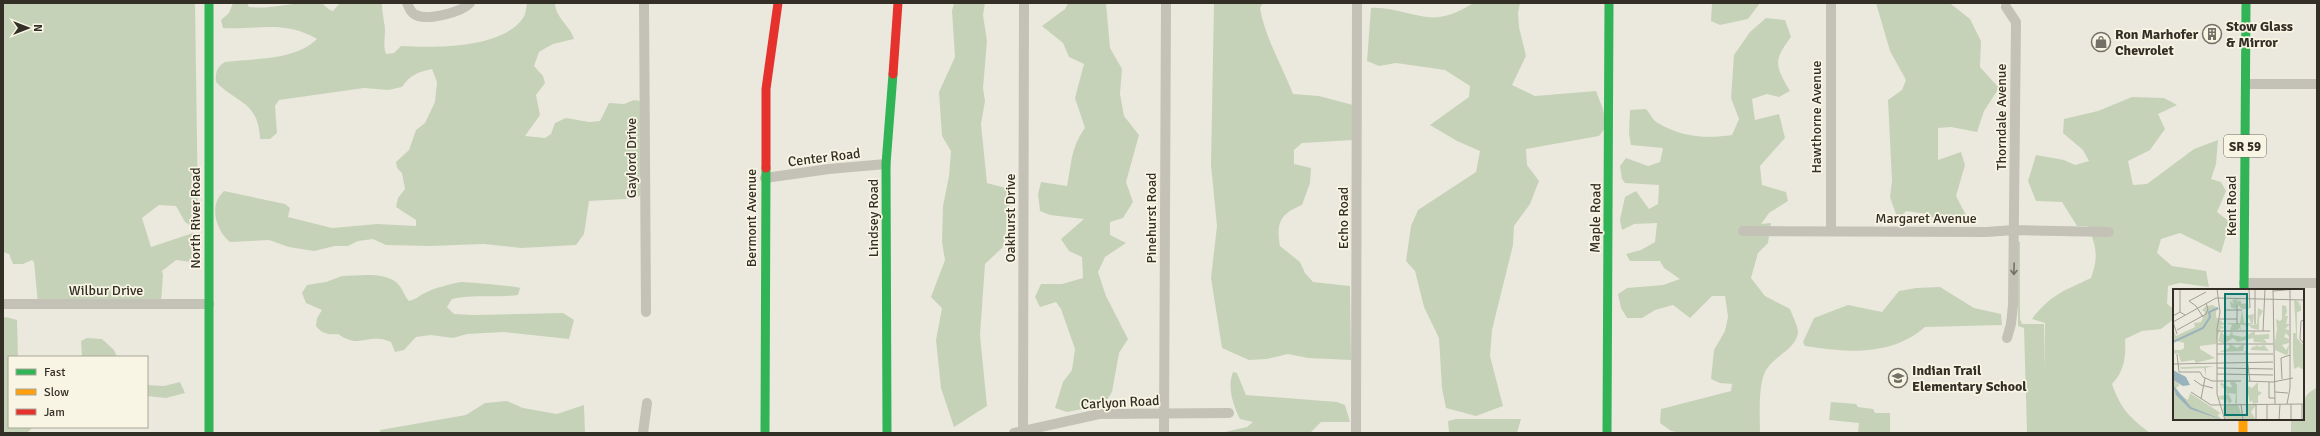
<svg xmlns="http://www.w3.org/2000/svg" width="2320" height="436" font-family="Signika,sans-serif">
	<rect width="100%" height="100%" fill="#ebe9de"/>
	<g fill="#c6d2b8">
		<path d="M3,3H195L198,207H196V223L191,226L185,222L176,206L159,205L142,218L151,247L193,233L198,237V263L176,260L162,271L163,275L161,303L38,304L34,262L32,260L23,264H13L9,254L3,252Z"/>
		<path d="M233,3H247L249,7C273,10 297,0 321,3C324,4 328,10 333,11L340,3H382C382,10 383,15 384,22C387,33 382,43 386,54L394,53L401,46C434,48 502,49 523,18C526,14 526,8 527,3H555C556,19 570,25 574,39L553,44L544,49L539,52L534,66L543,76L545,83L536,95L540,115L525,136L545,138L551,134L555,123L566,118L589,122L600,121L609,103L624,104L634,100L640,101L643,112L640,196L625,199L589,201L584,234L576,245L521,248L484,244L429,246L386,245L373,239L358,241L348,246H335L314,251L289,247L269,240L230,242C216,231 208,205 224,191L285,204L290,208L288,217L332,228L377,224L416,226V220L396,207L398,198L405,189L402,173L397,168L396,162L409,150L416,130L425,123L435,102L437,82L432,69C418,72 410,75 402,87L388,90L364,88L279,100L275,106L277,133L270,139H260C258,101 239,105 216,82C215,73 217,67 225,62C255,58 294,61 317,39C284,20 258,30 223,28L221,20L229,13Z"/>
		<path d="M954,3H985L983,15L987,41L983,88L985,101L981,124L987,183L1013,190L1003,247L985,264L980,335L987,406L954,427L941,388L936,340L942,308L931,297L945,260L942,242L943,206L949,176L951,151L942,136L939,92L955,57L952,11Z"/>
		<path d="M1068,3H1106L1110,48L1122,69L1120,94L1124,116L1139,135L1126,182L1133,202L1123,218L1110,222V235L1126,243L1105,257L1098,272L1106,296L1128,339L1119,353L1112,392L1104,405L1067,412L1055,408L1063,382L1072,370L1075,349L1061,309L1056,302L1040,307L1035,297L1041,284H1062L1083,278L1082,257L1069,251L1061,239L1084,219L1050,215L1040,211L1038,194L1041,182L1067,186C1072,163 1070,149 1085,128L1075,98L1084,64L1069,57L1063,43L1042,26L1065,9Z"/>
		<path d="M1214,3H1263L1260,8C1265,38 1282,65 1293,94L1319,96L1353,105V140L1302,143L1294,150V164L1311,168L1310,183L1302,205C1280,214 1276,223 1280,246L1300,262L1305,273L1313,282L1350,286L1351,360L1308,358L1288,354L1267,359L1249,360L1222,348L1211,278L1217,226L1211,165Z"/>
		<path d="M1474,3H1520L1518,13L1519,27L1526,56L1512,85L1535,96L1596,91L1603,109L1606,127L1599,136L1526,149L1527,165L1539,181L1530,204L1514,226L1513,245L1492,330L1490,356L1503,406L1476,416L1446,408L1442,388L1439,338L1424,307L1415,271L1406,261L1411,226L1418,210L1476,172L1480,151L1457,141L1430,125L1469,97L1470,86L1445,70L1396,63L1379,66L1367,61L1371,8C1393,6 1420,20 1439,17C1451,16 1463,9 1474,3Z"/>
		<path d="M1712,3H1760L1748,19L1720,25L1711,21Z"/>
		<path d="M1876,3L1951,4L1970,19L1981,41L1980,67L1999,88L1984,111L1977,132L1951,127L1938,128V160L1961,152L1965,165L1956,196L1968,219L1941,223L1927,214L1906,211L1898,220L1890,197L1892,181L1888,100L1902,90L1906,80L1890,51Z"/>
		<path d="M1766,18L1785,20L1791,37C1773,61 1775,65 1790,91L1779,97L1767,94L1752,99L1755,120L1779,114L1785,138L1760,166L1762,185L1786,192L1788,201L1769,213L1761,224L1771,223L1768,243L1758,253L1751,278L1765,296L1790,309C1792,315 1798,326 1798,332C1797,349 1772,357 1765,372C1758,387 1760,416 1760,433H1682L1671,431L1660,423L1661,409L1731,391L1732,384L1720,383L1711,379L1714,350L1725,331L1728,317L1725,296H1712L1690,318L1673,305L1655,310L1642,318H1627L1621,308L1618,294L1627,288L1663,285L1680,279L1664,268L1660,261H1630L1626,254L1641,250L1655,242L1657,223L1634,224L1622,230L1620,220L1625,197L1636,191L1649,209L1658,204L1659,185L1625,183L1622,179L1620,166L1626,158L1648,166L1660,162L1663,148L1631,145L1629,134L1630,110L1646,109C1650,113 1653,121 1658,123C1681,137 1706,139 1732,135L1739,119L1731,98L1734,55L1750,32Z"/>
		<path d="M2132,97L2164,98L2177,105L2158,114L2165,129L2150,150L2128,161L2133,185L2147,184L2194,149L2218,140L2216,164L2211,179L2221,182L2226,191L2217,212L2230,222L2221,253L2180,233L2161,239L2157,253L2172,266L2206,271L2209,287L2180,283L2168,286L2167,304L2174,309V319L2161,329L2142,331L2125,339C2126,355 2125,371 2112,384C2121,409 2129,417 2150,433H2027L2024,328L2018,326V242H2020V319L2022,324H2044V370L2045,323L2032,319C2051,294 2064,291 2091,278C2099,255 2096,247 2088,226H2077L2062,202L2036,201L2028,181L2036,155L2064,160L2075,165L2089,161L2083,150L2063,133L2064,119L2098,111Z"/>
		<path d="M342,276C358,276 386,271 398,284C403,289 404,296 409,301C417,299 418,296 425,293C433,288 451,284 461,282C467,282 515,286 520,288L518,295C496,298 473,294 452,299L447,307L454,314L473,315L563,313L574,320L569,339L504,332L467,334L453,338L431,335L416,337L404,350L395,352L391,342C369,332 360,350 338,334C329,335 322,334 316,326L317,318L322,310L306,303L302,293L307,285L326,282Z"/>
		<path d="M1940,287L1974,308L2001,314L2002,325L1925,327C1892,356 1847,353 1805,346L1803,342L1814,318L1848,305L1882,312L1899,291L1916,288Z"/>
		<path d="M6,317L17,320L18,357H9V427H33L27,433H3V318Z"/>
		<path d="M87,338L102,339L114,350L117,357H82L81,341Z"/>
		<path d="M1233,372L1237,373L1246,395L1337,402L1345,405L1350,422H1321L1310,433H1220L1247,427L1253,422L1240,419C1233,405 1227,387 1233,372Z"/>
		<path d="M180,382L185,393L166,398L147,396V385L164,386Z"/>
		<path d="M2317,388V433H2291V419H2303C2303,404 2302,394 2317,388Z"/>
		<path d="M507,401L523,408L557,414L584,405L585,433H380V430L466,415L485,403Z"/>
		<path d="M1831,402L1856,404L1858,407L1873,409L1875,413H1890V433H1858L1859,423L1829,420Z"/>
		<path d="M1456,419H1521L1517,433H1449L1448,421Z"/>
	</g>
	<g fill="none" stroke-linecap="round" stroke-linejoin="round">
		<g stroke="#c4c1b7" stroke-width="10">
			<path d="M407,3C409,8 411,13 416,15C428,21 462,12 470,3"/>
			<path d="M644,3L646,312"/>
			<path d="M1831,3V231"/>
			<path d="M2006,7L2016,22L2013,305L2011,324L2007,338"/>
			<path d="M2247,84H2317"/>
			<path d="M765,178L829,169L886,164"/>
			<path d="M1743,231L1986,232L2014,230L2109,232"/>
			<path d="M2244,283H2317"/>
			<path d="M3,304H209"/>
			<path d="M643,433L647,403"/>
			<path d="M1014,433L1099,414L1229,413"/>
			<path d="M1023,433L1024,3"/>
			<path d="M1164,433L1166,3"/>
			<path d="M1356,433L1357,3"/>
		</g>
		<g stroke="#30b455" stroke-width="9">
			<path d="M209,3V433"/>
			<path d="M2244,290L2246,3"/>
			<path d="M765,433L766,168"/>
			<path d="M887,433L886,164L893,74"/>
			<path d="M1607,433L1609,3"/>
		</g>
		<path stroke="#ff9f0a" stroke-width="9" d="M2243,419V433"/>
		<g stroke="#e5322d" stroke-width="9">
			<path d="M893,74L898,3"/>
			<path d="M766,168V89L778,3"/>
		</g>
	</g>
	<defs><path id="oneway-shaft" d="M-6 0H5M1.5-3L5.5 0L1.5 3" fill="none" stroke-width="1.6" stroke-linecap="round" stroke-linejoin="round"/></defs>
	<use stroke="#757167" href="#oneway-shaft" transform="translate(2014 269) rotate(91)"/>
	<defs>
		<g id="building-ring" transform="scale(1)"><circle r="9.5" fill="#f9f5e4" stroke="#747066" stroke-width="1.5"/><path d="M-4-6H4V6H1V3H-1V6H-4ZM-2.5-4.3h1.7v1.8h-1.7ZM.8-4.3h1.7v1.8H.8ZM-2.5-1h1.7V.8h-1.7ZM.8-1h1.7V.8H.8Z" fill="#747066"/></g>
		<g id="shop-ring" transform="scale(1)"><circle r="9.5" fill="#f9f5e4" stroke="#747066" stroke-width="1.5"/><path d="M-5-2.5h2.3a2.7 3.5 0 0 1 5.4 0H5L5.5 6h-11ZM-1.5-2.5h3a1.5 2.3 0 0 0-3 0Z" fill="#747066"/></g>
		<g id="school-ring" transform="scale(1)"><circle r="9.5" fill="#f9f5e4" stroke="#747066" stroke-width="1.5"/><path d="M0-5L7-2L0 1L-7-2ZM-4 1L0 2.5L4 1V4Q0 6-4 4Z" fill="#747066"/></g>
	</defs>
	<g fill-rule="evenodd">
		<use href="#building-ring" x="2212" y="34"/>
		<use href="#shop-ring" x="2101" y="42"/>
		<use href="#school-ring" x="1898" y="378"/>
	</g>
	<g text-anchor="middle" stroke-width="3.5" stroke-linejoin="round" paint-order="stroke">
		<rect fill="#f9f5e4" stroke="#6f6a5f" stroke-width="1" x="2224" y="135" width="42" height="22" rx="3"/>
		<g font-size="13" font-weight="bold" fill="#342f26">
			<text x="2245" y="151">SR 59</text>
		</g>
		<g font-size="14" font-weight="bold" fill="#342f26" stroke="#f9f5e4" text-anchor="start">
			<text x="2226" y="31">Stow Glass<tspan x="2226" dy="16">&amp; Mirror</tspan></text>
			<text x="2115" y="39">Ron Marhofer<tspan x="2115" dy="16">Chevrolet</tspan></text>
			<text x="1912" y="375">Indian Trail<tspan x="1912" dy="16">Elementary School</tspan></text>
		</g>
		<g font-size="14" fill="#342f26" stroke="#f9f5e4">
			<text transform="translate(1816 117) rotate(-90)" y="5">Hawthorne Avenue</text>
			<text transform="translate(2001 117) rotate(-90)" y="5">Thorndale Avenue</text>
			<text transform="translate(824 157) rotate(-7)" y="5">Center Road</text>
			<text transform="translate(631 158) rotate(-90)" y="5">Gaylord Drive</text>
			<text transform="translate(2231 206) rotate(-90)" y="5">Kent Road</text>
			<text transform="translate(195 218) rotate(-90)" y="5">North River Road</text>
			<text transform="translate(751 218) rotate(-90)" y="5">Bermont Avenue</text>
			<text transform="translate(873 218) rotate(-90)" y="5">Lindsey Road</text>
			<text transform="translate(1010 218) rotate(-90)" y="5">Oakhurst Drive</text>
			<text transform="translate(1151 218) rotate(-90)" y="5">Pinehurst Road</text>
			<text transform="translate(1343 218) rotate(-90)" y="5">Echo Road</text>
			<text transform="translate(1595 218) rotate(-89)" y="5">Maple Road</text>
			<text x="1926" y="223">Margaret Avenue</text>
			<text x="106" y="295">Wilbur Drive</text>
			<text transform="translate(1120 402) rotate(-3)" y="5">Carlyon Road</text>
		</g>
	</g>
	<g transform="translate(2173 289)">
		<rect width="131" height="131" fill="#ebe9de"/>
		<path d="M65,10L64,13L67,11L69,15L75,14L76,20H69L65,16L62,20L58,18L57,12L61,15L59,11ZM121,11L126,13L127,18L128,12V22L124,23V49L131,57V114L130,80L126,79L127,77L121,80L120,67V44H123ZM40,16L46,20L43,22V28L53,36H47L52,39L47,40L43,55L27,57V60L42,69L23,74L21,71L8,73L5,64L0,65V58L1,61H8L11,59V54L0,51V39L3,47L22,38L21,34L28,33L33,21L32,23L29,21L33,17ZM109,16L113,17L114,23L112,27H115L113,35H117L112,40L116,41V48L113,44L111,48L116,50V54L109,56L113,61L116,56L115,65L113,66L102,61V53L104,40L103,30L107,32L109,30ZM85,19L90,22L86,29V41L78,39L76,36L74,39L72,36H67L68,41L66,39L65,41H57L59,36L53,34H67L69,21L71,34H78L76,29L73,30V27L81,25L80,34L77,36L84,35ZM48,42L51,46L56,47L59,42L60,46L70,48L82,42V46L96,45V50H91L94,54L81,53L80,49L65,53L60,49L52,54V49L51,55L45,52ZM57,55L64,59L71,55L70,62L46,63L56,59ZM85,56L86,58L91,56L96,62L78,61V59ZM6,75L8,78L41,77L33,79V88L31,79L8,80ZM0,91L7,96L3,99L8,106L15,111L17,104L46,123L48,125H45L46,128L50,131H0ZM48,93L55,98H59L57,93H62L64,96V115L62,114L63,105L55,104L59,112L56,115L54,110L53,115L52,111L45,110L47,108L45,107L54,106L53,99H46L51,98L47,96ZM85,93V102L89,104L85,107V114L80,115L79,111L77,114L73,96L79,99ZM51,116H65L68,124L65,126L67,127L74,124L75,116H83L78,123L83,131H52L50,120Z" fill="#c6d2b8"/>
		<path d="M0,81L13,88L17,96L10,97L0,91ZM0,96L18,118L50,131L17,120L3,106Z" fill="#9ab2bc"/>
		<path fill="none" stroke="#9ab2bc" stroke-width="2" d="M0,53L30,39L37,28L36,23L45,19"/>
		<path fill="none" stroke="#a29f94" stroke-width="1" d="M44,0L47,23L44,40V105L52,131M76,0L77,19M100,0L102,115M100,2L124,0M131,11V25M16,12L23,17L30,28M16,12L33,3M52,21H69M7,23V0M0,27L7,23L12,26M46,30H64M131,31L128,32L127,50L131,55M0,33L4,45M0,33L43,9L131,11M64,35V16M82,35V0M4,41L33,25L35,20L33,14M44,42H97M90,42L92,0M44,55H100M73,62L77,92M4,65L6,83H27L30,88L39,92H68M44,65H100M0,75L100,73M44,79L100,80M44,85L100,86M109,90L108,69L117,66M21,91L28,96L40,99M73,92L100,93L120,89M96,93V109H102M18,103L38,116L131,115M102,103L115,104M28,110L32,89M68,115L70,131M114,115L117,99V0M129,115V131M83,131V115M94,131V115M106,131L107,115M118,131V115"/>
		<path fill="#0f766e" fill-opacity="0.15" stroke="#0f766e" stroke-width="2" d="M52,5H74V126H52Z"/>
		<rect width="131" height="131" fill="none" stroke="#342f26" stroke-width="2"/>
	</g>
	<rect width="2320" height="436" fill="none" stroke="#342f26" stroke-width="8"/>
	<rect x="8" y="356" width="140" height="72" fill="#f9f5e4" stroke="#aaa698"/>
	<rect x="16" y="369" width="20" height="6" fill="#30b455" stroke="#aaa698"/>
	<text x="44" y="376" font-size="12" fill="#342f26">Fast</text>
	<rect x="16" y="389" width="20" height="6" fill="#ff9f0a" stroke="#aaa698"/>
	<text x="44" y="396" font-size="12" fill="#342f26">Slow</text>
	<rect x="16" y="409" width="20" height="6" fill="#e5322d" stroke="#aaa698"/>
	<text x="44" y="416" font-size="12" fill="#342f26">Jam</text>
	<g transform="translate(28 28) rotate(90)" stroke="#f9f5e4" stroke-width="3" paint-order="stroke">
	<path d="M0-3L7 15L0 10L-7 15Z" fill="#342f26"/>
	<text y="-6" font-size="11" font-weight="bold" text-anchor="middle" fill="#342f26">N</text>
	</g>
</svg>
